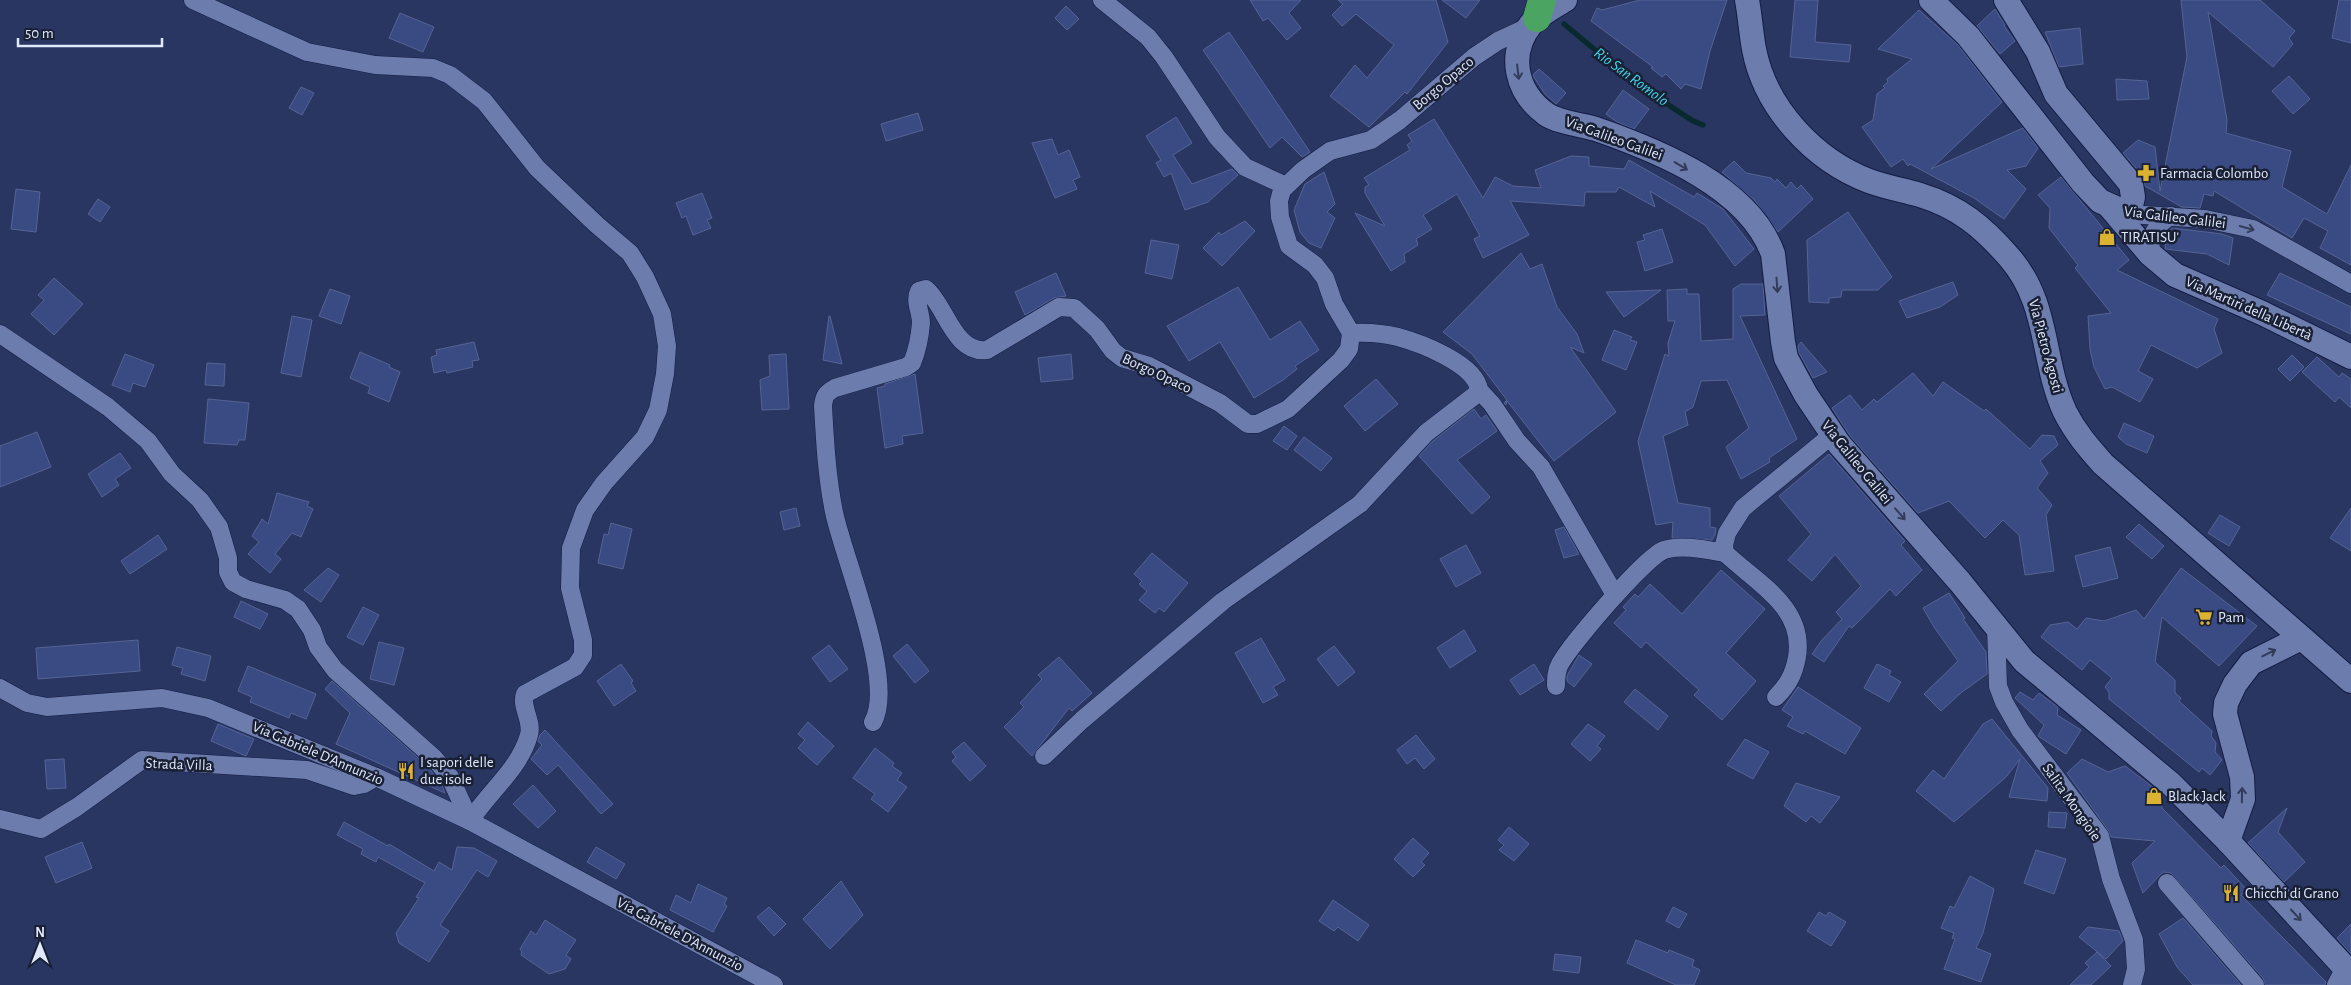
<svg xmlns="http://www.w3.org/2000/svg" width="2351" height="985" font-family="'Alegreya Sans',sans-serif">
	<rect width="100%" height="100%" fill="#2a3662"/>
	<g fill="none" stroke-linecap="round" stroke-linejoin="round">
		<path stroke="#08292e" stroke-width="5.5" d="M1564,24L1635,83L1693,121L1703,125"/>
	</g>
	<g fill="#3a4a82" stroke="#556494">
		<path d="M1250,0H1301L1289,13L1301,28L1287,40L1268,18L1263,21Z"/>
		<path d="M1338,0H1436L1448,42L1407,94L1405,92L1369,127L1330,96L1355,65L1367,78L1394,45L1356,14L1342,26L1332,15L1343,4Z"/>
		<path d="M1442,0H1480L1466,18Z"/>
		<path d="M1640,0H1727L1710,51L1701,89L1685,84L1681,89L1666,74L1662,77L1651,68L1653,67L1591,21L1597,8L1602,10Z"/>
		<path d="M1795,0H1818L1815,42L1851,45L1849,62L1790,57Z"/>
		<path d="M2181,0H2260L2295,31L2289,38L2293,44L2273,67L2208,12L2227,120L2226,133L2291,151L2282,187L2327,214L2351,165V265L2320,248L2328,231L2304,218L2292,238L2214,191L2213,196L2204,194L2200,208L2182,207L2145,186L2142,175L2123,153L2138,140L2155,147L2160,191L2187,57Z"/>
		<path d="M2339,0H2351V43L2332,38Z"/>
		<path d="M1066,6L1079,19L1067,30L1055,18Z"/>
		<path d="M1995,9L2005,25L2004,26L2015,41L2000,54L1977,26Z"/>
		<path d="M1919,10L1958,45L2002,102L1931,169L2023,128L2038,148L2026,166L2007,170L2026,189L2004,219L1974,198L1910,164L1908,166L1903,159L1891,167L1862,127L1873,120L1877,94L1885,88L1883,86L1888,82L1887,79L1912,59L1878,49Z"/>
		<path d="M400,13L434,27L423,52L389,38Z"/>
		<path d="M2080,28L2083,64L2059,67L2045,32Z"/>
		<path d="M1229,32L1310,152L1302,157L1282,137L1270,148L1203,50Z"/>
		<path d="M1539,69L1566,93L1556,104L1545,94L1535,79L1533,75Z"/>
		<path d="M2289,76L2310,99L2293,114L2272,91Z"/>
		<path d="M2116,79L2147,81L2149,99L2117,100Z"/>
		<path d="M301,87L314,93L302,115L289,108Z"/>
		<path d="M1623,90L1649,109L1634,129L1617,122L1606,114Z"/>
		<path d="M918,113L923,130L886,141L881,124Z"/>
		<path d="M1176,117L1192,143L1173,155L1192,184L1232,169L1238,175L1208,202L1185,210L1171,173L1164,177L1156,163L1161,160L1146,136Z"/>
		<path d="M1434,119L1483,198L1495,177L1513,186L1541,188L1535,170L1571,156L1589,157V166L1624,169L1629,160L1694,197L1697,193L1723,209L1754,249L1735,266L1705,225L1650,191L1655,207L1619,187L1616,192H1585L1584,206L1510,201L1529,235L1483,258L1474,239L1480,236L1457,194L1423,215L1432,229L1416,239L1418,245L1404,254L1405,262L1391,271L1355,213L1385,226L1365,193V187L1369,185L1364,178L1410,150L1407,145L1412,141L1408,135Z"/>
		<path d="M1052,139L1058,155L1069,150L1080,177L1073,180L1077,189L1055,198L1032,143Z"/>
		<path d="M1734,161L1746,173L1771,178L1775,182L1777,179L1786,188L1791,182L1797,189L1801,185L1813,199L1778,232L1755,201L1722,172Z"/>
		<path d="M1324,172L1335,204L1327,212L1335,218L1321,248L1309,243L1300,232L1294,210L1305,184Z"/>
		<path d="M2061,177L2129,260L2117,270L2218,319L2214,329L2222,353L2197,368L2151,345L2138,371L2153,379L2140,402L2112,387L2105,389L2094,367L2090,349L2088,316L2111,313L2075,268L2078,265L2049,228L2050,208L2038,195Z"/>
		<path d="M16,189L40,192L36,232L11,229Z"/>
		<path d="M702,193L712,218L707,220L711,228L693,235L686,216L682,218L676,203Z"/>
		<path d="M98,199L110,207L100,222L88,214Z"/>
		<path d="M1848,212L1892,277L1878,290H1842L1841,297L1829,298V303L1809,302L1807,240Z"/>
		<path d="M1245,221L1255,231L1222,266L1203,248L1219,232L1221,235Z"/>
		<path d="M2173,228L2222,234L2233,238L2229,265L2207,254L2165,249L2167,232Z"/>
		<path d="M1662,229L1673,262L1645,271L1637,242L1645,240L1643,235Z"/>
		<path d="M1151,240L1179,245L1172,279L1145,273Z"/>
		<path d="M1521,253L1530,269L1542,264L1557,307L1577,334L1584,353L1570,347L1616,412L1554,461L1507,401L1506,405L1504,403L1507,400L1472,354L1443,332Z"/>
		<path d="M1056,273L1066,296L1054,298L1025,315L1015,292Z"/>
		<path d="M2280,273L2351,307V334L2267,295Z"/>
		<path d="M54,278L83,304L54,335L31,314L44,300L38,295Z"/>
		<path d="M1953,282L1958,295L1940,307L1907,318L1899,301Z"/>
		<path d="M1741,284H1763L1765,315L1740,316L1797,439L1769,458L1770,462L1741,479L1726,447L1749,428L1727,380L1701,381L1693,407L1685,412L1688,425L1663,436L1678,503L1710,508V527L1716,528L1715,535L1712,540L1672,538L1673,522L1656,525L1638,441L1665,354L1669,356L1668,343L1675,321H1668L1667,290L1687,289V294H1699L1701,341L1733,339V289Z"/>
		<path d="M1238,287L1270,340L1300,321L1319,350L1295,366L1297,369L1283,380L1254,398L1220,342L1189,361L1167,326Z"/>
		<path d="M330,289L350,296L341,324L319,316Z"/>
		<path d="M1661,290L1624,317L1606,292Z"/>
		<path d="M292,316L312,320L301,377L281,373Z"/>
		<path d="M829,316H830L842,364L823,360Z"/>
		<path d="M1614,330L1632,337L1630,340L1637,342L1626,370L1602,360Z"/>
		<path d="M474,342L479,360L472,361L473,367L447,373L446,370L434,373L431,357L437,355L436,350Z"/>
		<path d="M1801,342L1827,372L1813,378L1799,353L1798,346Z"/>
		<path d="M360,352L390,365L389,367L400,372L389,402L368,393L370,387L350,378Z"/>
		<path d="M125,354L154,365L145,387L133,383L130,392L112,385Z"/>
		<path d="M786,354L789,409L762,410L760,380L770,376L769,355Z"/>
		<path d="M1071,354L1073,379L1041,382L1038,358Z"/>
		<path d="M2292,355L2304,367L2290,381L2278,369Z"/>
		<path d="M2317,357L2339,377L2342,373L2351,379V408L2339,397L2335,402L2302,372Z"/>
		<path d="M207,363L225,364L224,386L205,385Z"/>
		<path d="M1913,373L1933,396L1943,382L1984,411L1986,409L2030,449L2042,435L2054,436L2058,445L2040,461L2048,473L2037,488L2052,505L2046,515L2054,571L2025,575L2019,535L2003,520L1985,538L1949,501L1918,513L1850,436L1832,408L1850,395L1862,410L1874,399L1877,402Z"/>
		<path d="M915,374L923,433L902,436L903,444L885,448L877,388L885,386V384Z"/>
		<path d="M1376,379L1398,404L1365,431L1344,406Z"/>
		<path d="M208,399L249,403L245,440H239L237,445L204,443Z"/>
		<path d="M1474,409L1481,419L1486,415L1497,431L1457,460L1490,497L1472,514L1419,456L1433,441Z"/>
		<path d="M2124,423L2154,436L2147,453L2126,444L2118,437Z"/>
		<path d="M1284,426L1297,436L1287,450L1273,441Z"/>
		<path d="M37,432L51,467L0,487V446Z"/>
		<path d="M1304,437L1332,458L1321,471L1294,450Z"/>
		<path d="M120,453L131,468L115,479L119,485L102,497L88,474Z"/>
		<path d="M1829,454L1905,541L1901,545L1922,570L1896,596L1890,589L1852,628L1849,626L1824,662L1812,654L1822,640L1842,619L1836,612L1861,586L1835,554L1812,581L1788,560L1811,534L1779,496Z"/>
		<path d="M277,493L309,502L307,506L313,509L301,537L292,533L275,554L281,559L270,573L248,554L259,542L252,536L262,519L268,524Z"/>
		<path d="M796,508L800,526L784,530L780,512Z"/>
		<path d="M2351,508V551L2330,538Z"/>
		<path d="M2220,515L2240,527L2229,546L2208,533Z"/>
		<path d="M611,523L632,529L623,569L598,563L604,534L608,535Z"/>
		<path d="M2139,524L2164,546L2152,559L2126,537Z"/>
		<path d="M1564,527L1579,554L1564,558L1555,530Z"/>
		<path d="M158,535L167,549L130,574L121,561Z"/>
		<path d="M1466,545L1481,573L1456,587L1440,559Z"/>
		<path d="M2110,547L2118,578L2083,587L2075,556Z"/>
		<path d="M1152,553L1188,583L1164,612L1159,608L1155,613L1139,600L1147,591L1139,584L1142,581L1134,574Z"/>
		<path d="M328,568L339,575L321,602L304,590Z"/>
		<path d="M2181,568L2257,626L2219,666L2162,617L2155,662L2175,680V693L2181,698L2179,701L2212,731L2211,736L2216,743L2215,752L2222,760L2210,775L2202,768L2199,772L2109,699V692L2105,687L2112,678L2090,660L2082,670L2041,637L2050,625L2068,622L2077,629L2086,618L2104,621L2136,610L2144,619Z"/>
		<path d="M1721,570L1765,609L1726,653L1756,681L1722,720L1694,695L1699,690L1646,642L1641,648L1614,623L1626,610L1623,607L1635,594L1638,597L1650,584L1682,614Z"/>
		<path d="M1949,593L1965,618L1963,619L1986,652L1987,672V674L1962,692L1941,711L1924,694L1958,661L1934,627L1923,608Z"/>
		<path d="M241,601L268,614L260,629L234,617Z"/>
		<path d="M363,607L379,615L363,645L347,637Z"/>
		<path d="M1464,630L1476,651L1450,668L1437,648Z"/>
		<path d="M1261,638L1285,680L1273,687L1278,695L1263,703L1235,653Z"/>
		<path d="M138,640L140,671L38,679L36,648Z"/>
		<path d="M379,642L404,648L394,685L370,679Z"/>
		<path d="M907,644L929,671L915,683L893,656Z"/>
		<path d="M829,645L848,669L830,682L812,658Z"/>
		<path d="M1334,646L1355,672L1338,686L1317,659Z"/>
		<path d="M177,647L211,656L205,681L181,674L183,668L172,665Z"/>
		<path d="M1579,655L1592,664L1574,687L1567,681V676Z"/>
		<path d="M1059,657L1092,693L1072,711L1069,708L1032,756L1004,727L1024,707L1020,703L1042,679L1038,675Z"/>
		<path d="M621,664L633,681L631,683L636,691L614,706L597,681Z"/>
		<path d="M1534,664L1544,680L1520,695L1510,680Z"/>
		<path d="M1877,664L1891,671L1889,675L1901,682L1889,702L1864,688Z"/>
		<path d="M248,666L316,694L306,719L291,713L289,718L250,702L252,697L238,691Z"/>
		<path d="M332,681L426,765L441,783L445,793L336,744L350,713L325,689Z"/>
		<path d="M1798,687L1861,728L1845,754L1805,731L1803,734L1787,726L1793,717L1782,710Z"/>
		<path d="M1635,689L1668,716L1658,730L1624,702Z"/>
		<path d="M2020,692L2033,700L2039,693L2058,707L2057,715L2081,730L2066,754L2038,736L2044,725L2015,698Z"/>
		<path d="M1992,719L2048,788L2047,801L2009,797L2020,759L2006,777L1954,822L1916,791L1933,770L1944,779L1983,724Z"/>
		<path d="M808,722L834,746L817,765L798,748L805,740L798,734Z"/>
		<path d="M218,724L254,739L246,756L211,741Z"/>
		<path d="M1588,724L1605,736L1597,746L1601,749L1590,761L1571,744Z"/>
		<path d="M545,730L613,804L601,814L558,765L547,775L531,759L542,745L538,741L540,735Z"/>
		<path d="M1416,735L1435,759L1424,769L1415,758L1407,764L1397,750Z"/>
		<path d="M1745,739L1769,752L1753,779L1727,765Z"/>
		<path d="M964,742L986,766L970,781L952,761L956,757L952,752Z"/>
		<path d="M875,748L894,763L892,766L902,773L897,780L907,787L888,812L871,799L875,794L853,778Z"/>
		<path d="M64,759L66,788L47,789L45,760Z"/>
		<path d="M2082,759L2108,772L2125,766L2162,794V808L2221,868L2224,865L2247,890L2241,895L2326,982L2325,985H2265L2263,978L2171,873L2164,872L2160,875L2143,893L2132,863L2155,841L2111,837L2108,830L2067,773Z"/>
		<path d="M1796,783L1840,797L1820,823L1811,816L1806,822L1784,806Z"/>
		<path d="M533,785L556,811L538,828L513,804Z"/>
		<path d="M2287,808L2278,832L2305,862L2284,882L2248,843Z"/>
		<path d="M2049,812L2067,813L2065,828L2048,827Z"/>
		<path d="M344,822L388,846L389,844L434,871L439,862L452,870L457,847L474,848L497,861L488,877L477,870L440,925L449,931L429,962L399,943L396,933L419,898L416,897L425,883L378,857L376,862L361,854L363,849L337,835Z"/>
		<path d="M1509,827L1529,844L1514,861L1499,850L1504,845L1498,840Z"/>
		<path d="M1413,838L1429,853L1421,862L1425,865L1413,877L1394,859Z"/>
		<path d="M82,842L92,868L56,883L45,857Z"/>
		<path d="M596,847L625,864L616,879L587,862Z"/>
		<path d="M2036,850L2066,859L2054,894L2024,883Z"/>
		<path d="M1970,876L1994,889L1983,933L1976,948L1991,954L1981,982L1944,969L1955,939L1952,938L1954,933L1941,928L1950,906L1954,908Z"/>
		<path d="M841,881L863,915L830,949L803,919Z"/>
		<path d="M698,884L727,898L724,904L727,906L713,932L670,910L676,895L691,903Z"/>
		<path d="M1333,900L1369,925L1358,941L1338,927L1334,931L1319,921Z"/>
		<path d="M769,907L786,924L774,936L757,917Z"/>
		<path d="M1673,907L1687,914L1679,928L1666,921Z"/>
		<path d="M1819,912L1826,916L1829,912L1846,922L1831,946L1807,931Z"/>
		<path d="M2183,918L2241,985H2193L2177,967L2159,934Z"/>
		<path d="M545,920L576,940L566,955L571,959L565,969L549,974L521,955L522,952L520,949L531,931L536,935Z"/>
		<path d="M2351,924V954L2337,938Z"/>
		<path d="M2088,927L2119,931L2123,941L2106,959L2079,937Z"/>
		<path d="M1636,940L1668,953L1669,950L1694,960L1692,966L1700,970L1694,985H1676L1627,963Z"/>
		<path d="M2097,952L2111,966L2091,985H2070L2089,967L2085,963Z"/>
		<path d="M1555,954L1581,957L1579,973L1553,970Z"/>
	</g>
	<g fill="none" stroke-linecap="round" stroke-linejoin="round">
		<g stroke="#131c45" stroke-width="19">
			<g id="street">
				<path d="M193,0L307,52L375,65L433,68L450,75L484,101L537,168L597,225L630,253L645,277L662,314L667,346L665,374L658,410L645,437L604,483L585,510L571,548L570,588L583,640V655L575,667L525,694C520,706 533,721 529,735C519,770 489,791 470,821"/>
				<path d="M1102,0L1148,37L1164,57L1217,137L1245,167L1286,186"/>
				<path d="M2129,214L2205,219L2253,229L2351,284"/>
				<path d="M2150,254C2150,236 2155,225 2171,216"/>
				<path d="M0,334L108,407L148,441L172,474L200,500L219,527L228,558V572L233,582L246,589L285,600L298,609L312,630L318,647L335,670L434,758L450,777L470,821"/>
				<path d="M1479,390L1492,404L1517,441L1541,467L1615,595"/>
				<path d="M1996,626L1998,686L2004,702L2020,730L2100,836L2111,879L2134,940L2136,969L2132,985"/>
				<path d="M1556,686C1556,678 1556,671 1560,664C1571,644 1645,557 1664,550C1682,544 1707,550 1725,553"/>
				<path d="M0,688L27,703L47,707L162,698L208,708L376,777L470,821L774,985"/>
				<path d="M1776,697C1788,685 1794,674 1797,657C1805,607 1757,583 1725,553L1724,545L1727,533L1743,508L1832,435"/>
				<path d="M873,722C896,681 844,560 834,512C827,478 825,442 823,406C824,396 826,393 835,388L906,367L912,363C917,351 920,336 921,323C921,312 914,301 919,291L926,289C946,306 954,354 987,350L1059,307L1074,308L1097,329L1113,351L1122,358L1149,366L1220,403L1248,424H1257L1288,409L1341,360L1349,349L1351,333L1334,304L1325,278L1315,265L1289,246L1280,217L1279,201L1282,190L1303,170L1330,151L1371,140L1400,120L1474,57L1498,41L1530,26"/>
				<path d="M1044,756L1082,720L1223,601L1360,504L1426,433L1474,396L1479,390C1476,364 1420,343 1398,337C1382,333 1367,332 1351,333"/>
				<path d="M0,819L41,829L77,807L142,760L307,770L354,786L364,784L376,777"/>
				<path d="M2167,883L2255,985"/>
				<path d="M2336,985L2345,968"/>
			</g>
		</g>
		<g stroke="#131c45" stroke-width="26">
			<g id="secondary">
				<path d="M1565,0C1553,7 1540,14 1531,24C1507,55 1516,92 1546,114C1557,122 1582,125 1596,129C1659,151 1749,187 1773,254L1783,342L1786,358L1806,395L1839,444L1960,582L2024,661L2171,784L2228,841L2351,974"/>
				<path d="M1747,0C1750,16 1751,33 1754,49C1765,108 1814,160 1869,181C1885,187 1903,190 1920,195C1959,207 1983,227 2009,257C2050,304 2041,360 2065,412C2075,432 2088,447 2103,464L2351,681"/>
				<path d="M1931,0L1968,36L2083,183L2100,201L2129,214L2133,197L2131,184L2056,94L2038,52L2006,0"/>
				<path d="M2110,207L2150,254L2175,275L2262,313L2351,357"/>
				<path d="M2228,841L2243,799L2242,777L2225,714L2226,703L2235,684L2251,663L2301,638"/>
			</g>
		</g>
		<g stroke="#131c45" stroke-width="29">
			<path id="highway" d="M1537,18L1542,0"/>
		</g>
		<use href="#street" stroke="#6c7cad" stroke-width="18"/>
		<use href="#secondary" stroke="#6c7cad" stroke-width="24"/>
		<use href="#highway" stroke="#4ba462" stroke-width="28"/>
	</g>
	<defs><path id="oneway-shaft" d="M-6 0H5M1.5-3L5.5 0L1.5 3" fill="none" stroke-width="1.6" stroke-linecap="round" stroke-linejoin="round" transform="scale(1.25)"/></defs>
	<g stroke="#323c58">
		<use href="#oneway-shaft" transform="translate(1518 72) rotate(83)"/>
		<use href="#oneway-shaft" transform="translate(1681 166) rotate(31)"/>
		<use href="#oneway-shaft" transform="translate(2247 228) rotate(16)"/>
		<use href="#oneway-shaft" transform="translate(1777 285) rotate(86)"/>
		<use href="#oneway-shaft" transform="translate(1900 514) rotate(49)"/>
		<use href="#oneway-shaft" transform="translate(2269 653) rotate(-26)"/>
		<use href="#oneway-shaft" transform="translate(2242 795) rotate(-89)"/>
		<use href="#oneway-shaft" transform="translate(2296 915) rotate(47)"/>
	</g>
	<defs>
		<g id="pharmacy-bare" transform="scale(1.35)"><path d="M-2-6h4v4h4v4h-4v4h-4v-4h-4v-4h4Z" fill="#dcb233" stroke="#192033" stroke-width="2.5" paint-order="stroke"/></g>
		<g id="shop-bare" transform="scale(1.35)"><path d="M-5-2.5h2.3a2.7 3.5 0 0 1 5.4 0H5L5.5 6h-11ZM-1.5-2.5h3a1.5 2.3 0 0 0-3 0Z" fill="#dcb233" stroke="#192033" stroke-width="2.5" paint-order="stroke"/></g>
		<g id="supermarket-bare" transform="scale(1.35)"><path d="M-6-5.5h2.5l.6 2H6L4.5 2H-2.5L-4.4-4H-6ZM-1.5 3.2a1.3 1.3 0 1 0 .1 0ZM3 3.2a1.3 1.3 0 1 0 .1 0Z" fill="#dcb233" stroke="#192033" stroke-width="2.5" paint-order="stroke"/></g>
		<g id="restaurant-bare" transform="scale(1.35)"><path d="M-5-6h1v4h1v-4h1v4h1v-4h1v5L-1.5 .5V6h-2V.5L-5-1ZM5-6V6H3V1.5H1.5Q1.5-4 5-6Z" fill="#dcb233" stroke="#192033" stroke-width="2.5" paint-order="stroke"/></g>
	</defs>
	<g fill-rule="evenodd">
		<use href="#pharmacy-bare" x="2146" y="173"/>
		<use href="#shop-bare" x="2107" y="237"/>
		<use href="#supermarket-bare" x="2204" y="617"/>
		<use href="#restaurant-bare" x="406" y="771"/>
		<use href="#shop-bare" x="2154" y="796"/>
		<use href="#restaurant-bare" x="2231" y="893"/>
	</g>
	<g text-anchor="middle" stroke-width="5" stroke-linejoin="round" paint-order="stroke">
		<g font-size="15" fill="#e0e8fe" stroke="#192033">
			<text transform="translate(1443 83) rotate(-40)" y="5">Borgo Opaco</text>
			<text transform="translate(1614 138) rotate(20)" y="5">Via Galileo Galilei</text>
			<text transform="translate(2175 217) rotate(7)" y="5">Via Galileo Galilei</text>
			<text transform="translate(2249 308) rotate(24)" y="5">Via Martiri della Libertà</text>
			<text transform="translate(2046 346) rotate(75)" y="5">Via Pietro Agosti</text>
			<text transform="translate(1157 373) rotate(25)" y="5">Borgo Opaco</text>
			<text transform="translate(1857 462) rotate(51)" y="5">Via Galileo Galilei</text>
			<text transform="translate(318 753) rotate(23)" y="5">Via Gabriele D'Annunzio</text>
			<text transform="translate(179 764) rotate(2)" y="5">Strada Villa</text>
			<text transform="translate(2072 802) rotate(55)" y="5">Salita Mongioie</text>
			<text transform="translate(680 934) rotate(28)" y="5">Via Gabriele D'Annunzio</text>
		</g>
		<g font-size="15" fill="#e0e8fe" stroke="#192033" text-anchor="start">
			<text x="2160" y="178">Farmacia Colombo</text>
			<text x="2121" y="242">TIRATISU'</text>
			<text x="2218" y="622">Pam</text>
			<text x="420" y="767">I sapori delle<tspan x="420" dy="17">due isole</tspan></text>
			<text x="2168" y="801">Black Jack</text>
			<text x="2245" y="898">Chicchi di Grano</text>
		</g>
		<g font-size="16" font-style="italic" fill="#3cd4ea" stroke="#192033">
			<text transform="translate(1632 76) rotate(36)" y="6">Rio San Romolo</text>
		</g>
	</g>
	<g transform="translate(40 945)" stroke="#192033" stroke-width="4" paint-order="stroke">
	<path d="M0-4L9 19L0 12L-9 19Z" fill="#e0e8fe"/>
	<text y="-8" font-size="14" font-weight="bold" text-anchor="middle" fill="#e0e8fe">N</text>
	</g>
	<path d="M18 38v8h144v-8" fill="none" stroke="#e0e8fe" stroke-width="2.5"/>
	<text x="25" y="38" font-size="15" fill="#e0e8fe" stroke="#192033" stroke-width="4" paint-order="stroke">50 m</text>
</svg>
